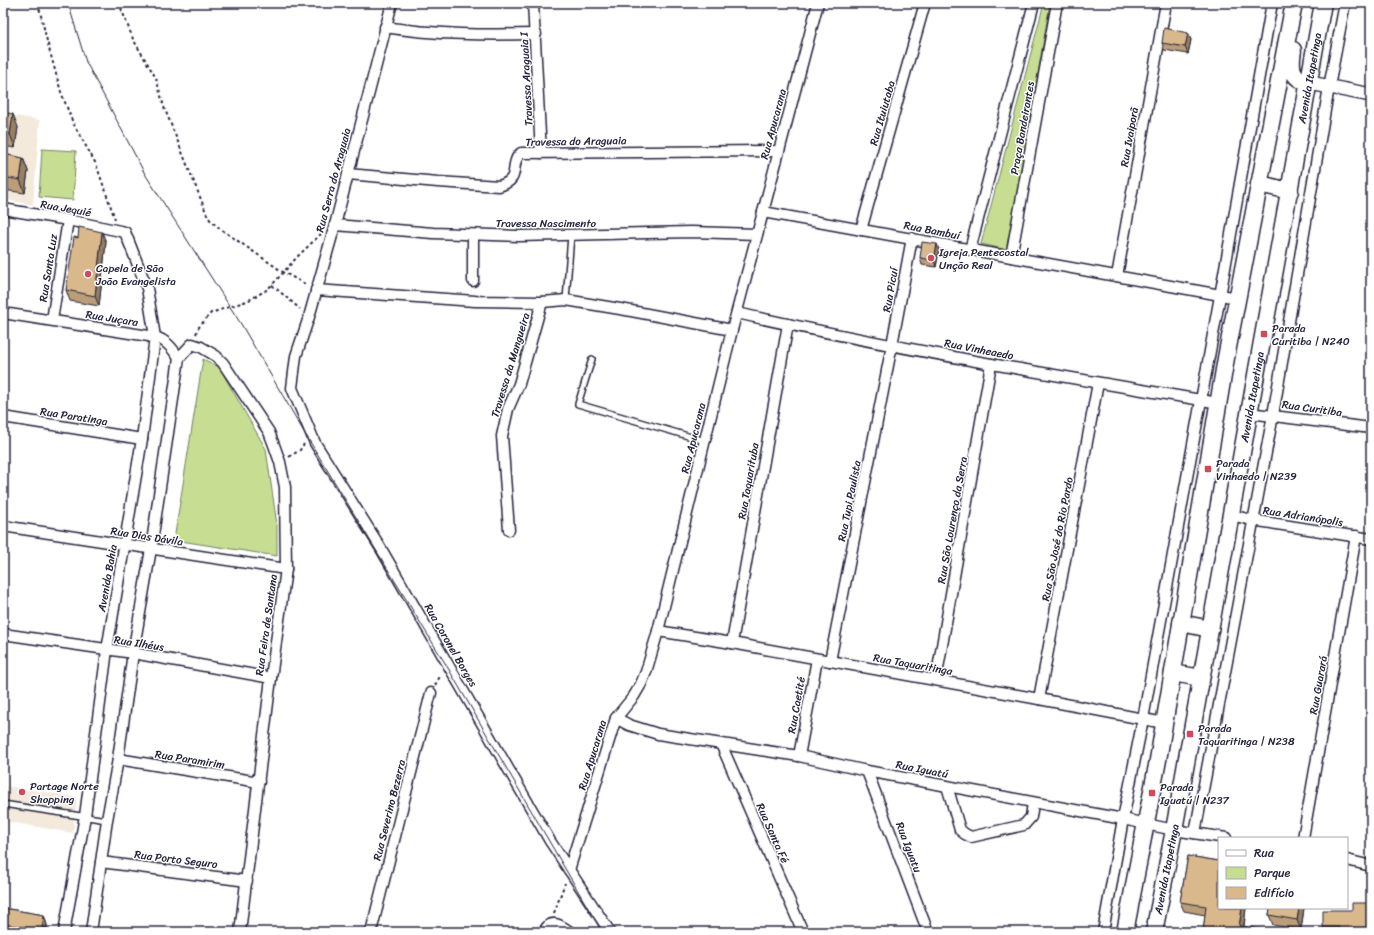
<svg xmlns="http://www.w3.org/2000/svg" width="1374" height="935" font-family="Sriracha,sans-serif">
	<rect width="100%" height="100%" fill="#fff"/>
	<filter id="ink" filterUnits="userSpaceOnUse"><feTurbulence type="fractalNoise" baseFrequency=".025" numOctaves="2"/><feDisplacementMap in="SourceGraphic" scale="8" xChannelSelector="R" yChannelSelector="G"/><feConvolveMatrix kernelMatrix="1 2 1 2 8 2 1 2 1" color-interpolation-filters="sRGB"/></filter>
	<g filter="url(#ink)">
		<g fill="#f4eadc">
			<path d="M3,114L40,120L33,205L3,199Z"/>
			<path d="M3,650L7,651L6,786L77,797L73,833L4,821V932H3Z"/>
		</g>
		<g fill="#c7dd92" stroke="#748066">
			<path d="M1044,3H1050L1008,250L981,244Z"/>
			<path d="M42,149L76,151L73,200L39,197Z"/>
			<path d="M203,359L219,367L266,449L277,525V556L174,540Z"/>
		</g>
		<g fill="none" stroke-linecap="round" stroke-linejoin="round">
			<g stroke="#22223b" stroke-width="8">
				<g id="service">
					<path d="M566,300L571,235"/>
					<path d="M592,359L578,404L705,441"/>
					<path d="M3,804L107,820"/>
				</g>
			</g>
			<g stroke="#22223b" stroke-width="13">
				<g id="minor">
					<path d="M392,3L335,225L309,317L296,356L292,388L315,443L380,547L550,841L610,932"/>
					<path d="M533,3L541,153"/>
					<path d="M385,27C435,35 485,35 536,34"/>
					<path d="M348,174L438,182L499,186C523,179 508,164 521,153L778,151"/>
					<path d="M3,209L68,220L125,232L147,288L155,337L142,439L107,650L85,816L64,932"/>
					<path d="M763,212L1237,298"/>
					<path d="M335,225L433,233L519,236L691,232L757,234"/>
					<path d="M861,230L925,3"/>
					<path d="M970,250L1034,3"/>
					<path d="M1011,257L1057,3"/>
					<path d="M1117,276L1166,3"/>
					<path d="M473,281V235"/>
					<path d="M316,290L475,301L542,302L566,300L626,310L732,330"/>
					<path d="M3,313L155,337C166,340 172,348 179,358"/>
					<path d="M737,313C896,349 1058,376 1219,403"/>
					<path d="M52,320L68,220"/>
					<path d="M179,358L192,344L201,347L216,356L223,363L269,432L274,445L280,462L285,487L286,569L271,678L240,932"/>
					<path d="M1249,413L1371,428"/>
					<path d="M3,417L142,439"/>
					<path d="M1231,515L1252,520L1371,539"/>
					<path d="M3,526L286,569"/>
					<path d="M509,530L502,436L508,409L519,384L542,302"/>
					<path d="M658,631L732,643L1039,699L1164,723"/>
					<path d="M3,634L133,653L271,678"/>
					<path d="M732,643L788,324"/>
					<path d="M830,661L892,345L912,238"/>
					<path d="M936,680L991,364"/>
					<path d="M1039,699L1098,383"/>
					<path d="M616,718L629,725L658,734L799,756L867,771L1123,819L1174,830L1226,838"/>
					<path d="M721,744L803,932"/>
					<path d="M799,756L817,659"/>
					<path d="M118,759L259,782"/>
					<path d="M867,771L928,932"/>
					<path d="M947,786L960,830L965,834L971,837L1024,825L1031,817L1033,803"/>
					<path d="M1195,833L1273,415L1329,87L1345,3"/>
					<path d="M1303,838L1356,536"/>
					<path d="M1347,860L1371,866"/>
					<path d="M101,862L247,881"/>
					<path d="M569,870L616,718L634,696L641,684L646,672L658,631L732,330L818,3"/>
					<path d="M91,932L107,820L118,759L133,653L151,549L179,358"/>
					<path d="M371,932L431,693"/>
					<path d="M544,932C550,918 561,925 570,932"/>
					<path d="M1103,932L1123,819L1143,719L1220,296L1272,3"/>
				</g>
			</g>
			<g stroke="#22223b" stroke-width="16">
				<path id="tertiary" d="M1310,83L1371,95"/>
			</g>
			<g stroke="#22223b" stroke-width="19">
				<g id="primary">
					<path d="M1293,50C1290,67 1291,79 1310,83"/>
					<path d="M1259,184L1290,191"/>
					<path d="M1181,623L1210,629"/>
					<path d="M1173,673L1201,678"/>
					<path d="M1125,932L1158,760L1226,358L1294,3"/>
					<path id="s1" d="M1154,932L1174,830L1323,3"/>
				</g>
			</g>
			<g stroke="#22223b" stroke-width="2" stroke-dasharray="3 3" stroke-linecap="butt">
				<path d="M38,3L47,41L61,92L73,123L96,164L115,219"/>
				<path d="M119,3L133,39L156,78L164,107L208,217L212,222L222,230L283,272L307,285"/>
				<path d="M272,285L300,309"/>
				<path d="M196,334L199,327L211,313L247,301L265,291L272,285L298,256L321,234"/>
				<path d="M289,457L300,450L304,444"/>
				<path d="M435,685L441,675"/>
				<path d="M554,913L565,883"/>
			</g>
			<use href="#service" stroke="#fff" stroke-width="5"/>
			<use href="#minor" stroke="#fff" stroke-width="10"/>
			<use href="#tertiary" stroke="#fff" stroke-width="13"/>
			<use href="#primary" stroke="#fff" stroke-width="16"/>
			<path stroke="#22223b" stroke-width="1" d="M68,3L86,62L145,174L241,324L304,432L448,668L602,932"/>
		</g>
		<g fill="#bb9e78" stroke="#22223b">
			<path d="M1188,33L1191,40L1188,54L1164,50L1162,43Z"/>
			<path d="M3,112L18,127L15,148L3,146Z"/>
			<path d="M3,154L23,158L28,171L25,193L3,190Z"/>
			<path d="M106,242L99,306L70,301L66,290Z"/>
			<path d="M937,244L939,251L936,267L922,265L920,258Z"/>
			<path d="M1188,856L1219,861V908H1246L1244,927L1261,929L1262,932H1203L1205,915L1184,911L1180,902Z"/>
			<path d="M3,908L44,915L47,925L46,932H3Z"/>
			<path d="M1270,908H1304L1301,930L1273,925L1269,915Z"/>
			<path d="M1352,910L1371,932H1325L1323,927Z"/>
		</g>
		<g fill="#988162" stroke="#22223b">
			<path d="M1188,33L1191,40L1188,54L1185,47Z"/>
			<path d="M13,114L18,127L15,148L10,134Z"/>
			<path d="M23,158L28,171L25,193L20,180Z"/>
			<path d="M102,232L106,242L99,306L95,296Z"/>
			<path d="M937,244L939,251L936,267L934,260Z"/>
			<path d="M1368,903L1371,912V932L1368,928Z"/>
			<path d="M1242,908H1246L1243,932L1239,926Z"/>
			<path d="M1299,908H1304L1301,930L1297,920Z"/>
			<path d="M44,915L47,925L46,932H42V930Z"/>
		</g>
		<g fill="#d9b88c" stroke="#22223b">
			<path d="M1164,28L1188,33L1185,47L1162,43Z"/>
			<path d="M3,112L13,114L10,134L3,133Z"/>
			<path d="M3,154L23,158L20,180L3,177Z"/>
			<path d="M79,227L102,232L95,296L66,290L74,237L78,238Z"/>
			<path d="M922,242L937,244L934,260L920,258Z"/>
			<path d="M1188,856L1219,861V908H1242L1239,926L1261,929L1260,932H1203L1206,906L1180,902Z"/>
			<path d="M1352,903H1368V928H1371V932H1340L1339,927H1323V910H1352Z"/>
			<path d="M3,908L44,915L42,930L3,924Z"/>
			<path d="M1270,908H1299L1297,920L1269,915Z"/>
		</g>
	</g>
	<g fill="#d1495b" stroke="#fff" stroke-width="1.5">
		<circle cx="931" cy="258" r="4"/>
		<circle cx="88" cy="274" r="4"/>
		<rect x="1260" y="330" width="8" height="8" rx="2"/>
		<rect x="1204" y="465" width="8" height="8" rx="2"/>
		<rect x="1186" y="730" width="8" height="8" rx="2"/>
		<circle cx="22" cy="792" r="4"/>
		<rect x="1148" y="789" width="8" height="8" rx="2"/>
	</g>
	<g text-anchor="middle" stroke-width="3" stroke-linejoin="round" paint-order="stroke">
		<g font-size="11" fill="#22223b" stroke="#fff">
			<text dy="4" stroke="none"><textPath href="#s1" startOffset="868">Avenida Itapetinga</textPath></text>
			<text transform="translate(526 79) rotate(-93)" y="4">Travessa Araguaia I</text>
			<text transform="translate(882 113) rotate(-74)" y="4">Rua Ituiutaba</text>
			<text transform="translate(773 124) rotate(-75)" y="4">Rua Apucarana</text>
			<text transform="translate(1022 128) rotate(-80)" y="4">Praça Bandeirantes</text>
			<text transform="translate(1129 137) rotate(-80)" y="4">Rua Ivaiporã</text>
			<text transform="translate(576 141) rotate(-1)" y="4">Travessa do Araguaia</text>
			<text transform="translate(333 180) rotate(-75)" y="4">Rua Serra do Araguaia</text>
			<text transform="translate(66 208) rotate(10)" y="4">Rua Jequié</text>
			<text x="546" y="227">Travessa Nascimento</text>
			<text transform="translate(932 230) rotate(11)" y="4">Rua Bambuí</text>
			<text transform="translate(48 268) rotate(-81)" y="4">Rua Santa Luz</text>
			<text transform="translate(890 290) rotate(-80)" y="4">Rua Picuí</text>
			<text transform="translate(112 318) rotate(9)" y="4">Rua Juçara</text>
			<text transform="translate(979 349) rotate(11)" y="4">Rua Vinheaedo</text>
			<text transform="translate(510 365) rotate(-73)" y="4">Travessa da Mangueira</text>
			<text dy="4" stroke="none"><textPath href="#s1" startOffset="544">Avenida Itapetinga</textPath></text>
			<text transform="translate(1312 408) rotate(8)" y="4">Rua Curitiba</text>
			<text transform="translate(74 416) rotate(9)" y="4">Rua Paratinga</text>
			<text transform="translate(693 438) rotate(-76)" y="4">Rua Apucarana</text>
			<text transform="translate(748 481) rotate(-80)" y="4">Rua Taquarituba</text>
			<text transform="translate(849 501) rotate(-79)" y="4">Rua Tupi Paulista</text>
			<text transform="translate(1303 516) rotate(9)" y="4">Rua Adrianópolis</text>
			<text transform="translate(952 520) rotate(-80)" y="4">Rua São Lourenço da Serra</text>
			<text transform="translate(147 536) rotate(9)" y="4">Rua Dias Dávila</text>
			<text transform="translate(1057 539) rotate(-79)" y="4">Rua São José do Rio Pardo</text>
			<text transform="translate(107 578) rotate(-80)" y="4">Avenida Bahia</text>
			<text transform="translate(266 625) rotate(-82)" y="4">Rua Feira de Santana</text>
			<text transform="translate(139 643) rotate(9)" y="4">Rua Ilhéus</text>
			<text transform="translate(451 645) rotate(60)" y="4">Rua Coronel Borges</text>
			<text transform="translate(913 664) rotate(10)" y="4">Rua Taquaritinga</text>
			<text transform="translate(1318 685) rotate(-80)" y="4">Rua Guarará</text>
			<text transform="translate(796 705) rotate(-80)" y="4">Rua Caetité</text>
			<text transform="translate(592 755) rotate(-73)" y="4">Rua Apucarana</text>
			<text transform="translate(190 759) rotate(9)" y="4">Rua Paramirim</text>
			<text transform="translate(922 769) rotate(11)" y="4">Rua Iguatú</text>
			<text transform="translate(389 810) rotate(-76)" y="4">Rua Severino Bezerra</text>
			<text transform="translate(773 833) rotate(66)" y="4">Rua Santa Fé</text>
			<text transform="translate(909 847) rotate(69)" y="4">Rua Iguatu</text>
			<text transform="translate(176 859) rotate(7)" y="4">Rua Porto Seguro</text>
			<text dy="4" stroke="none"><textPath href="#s1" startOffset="64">Avenida Itapetinga</textPath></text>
		</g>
		<g font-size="11" fill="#22223b" stroke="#fff" text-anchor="start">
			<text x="939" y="256">Igreja Pentecostal<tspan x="939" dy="13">Unção Real</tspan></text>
			<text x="96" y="272">Capela de São<tspan x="96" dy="13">João Evangelista</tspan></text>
			<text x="1272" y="332">Parada<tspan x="1272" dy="13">Curitiba | N240</tspan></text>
			<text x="1216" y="467">Parada<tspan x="1216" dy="13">Vinhaedo | N239</tspan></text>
			<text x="1198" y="732">Parada<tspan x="1198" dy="13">Taquaritinga | N238</tspan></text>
			<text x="30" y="790">Partage Norte<tspan x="30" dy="13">Shopping</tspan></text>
			<text x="1160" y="791">Parada<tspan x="1160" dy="13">Iguatú | N237</tspan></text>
		</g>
	</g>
	<rect width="1374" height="935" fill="none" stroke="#fff" stroke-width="16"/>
	<rect x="8" y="8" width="1358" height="919" fill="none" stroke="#22223b" stroke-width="1.5" filter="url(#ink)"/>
	<rect x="1218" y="837" width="130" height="72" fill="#ffffff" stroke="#a7a7b1"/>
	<rect x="1226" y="850" width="20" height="6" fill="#ffffff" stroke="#a7a7b1"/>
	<text x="1254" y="857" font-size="12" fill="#22223b">Rua</text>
	<rect x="1226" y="867" width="20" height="12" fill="#c7dd92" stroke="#a7a7b1"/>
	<text x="1254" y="877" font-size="12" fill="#22223b">Parque</text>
	<rect x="1226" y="887" width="20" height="12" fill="#d9b88c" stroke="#a7a7b1"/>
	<text x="1254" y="897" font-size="12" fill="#22223b">Edifício</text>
</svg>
